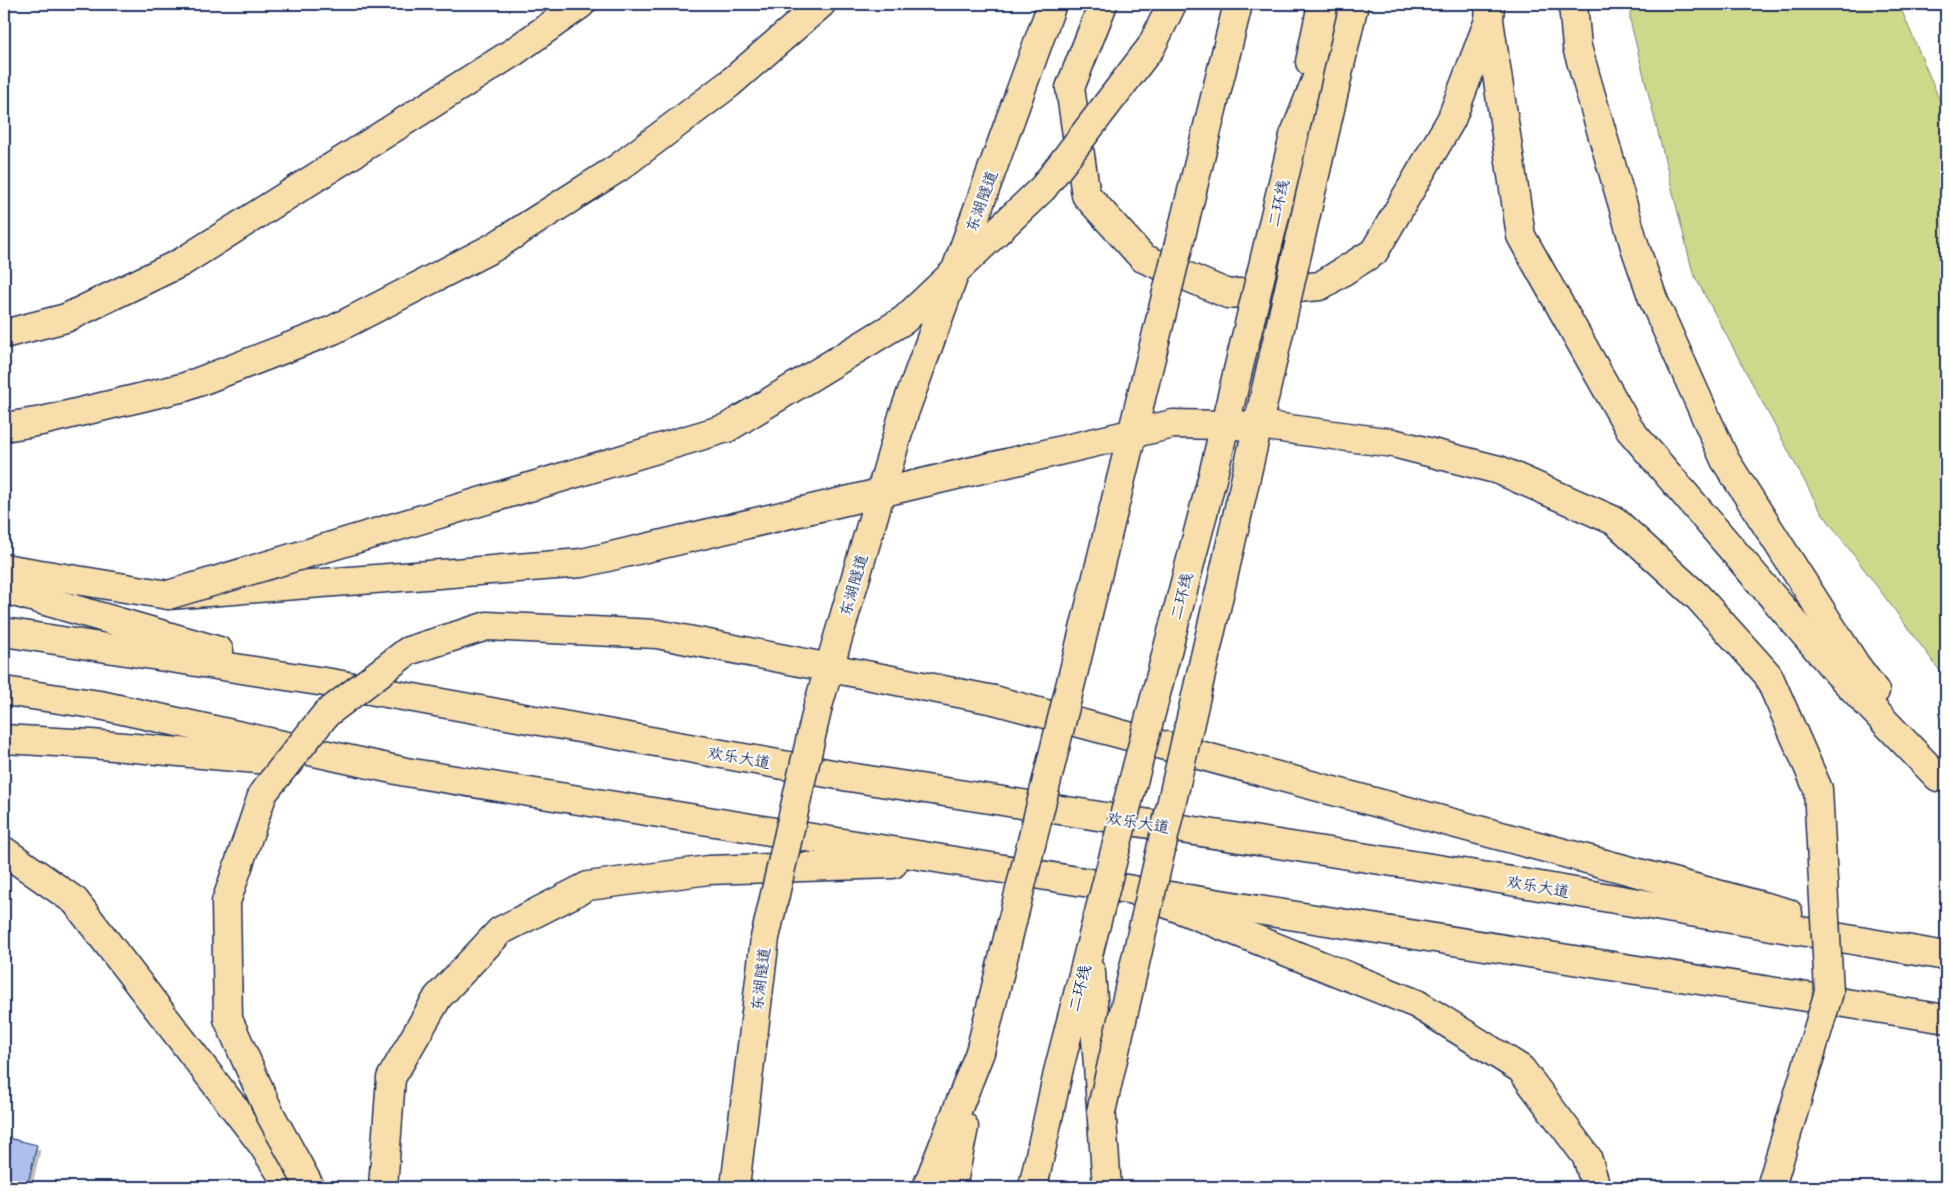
<svg xmlns="http://www.w3.org/2000/svg" width="1950" height="1191" font-family="Dekko,'LXGW WenKai TC',sans-serif">
	<defs>
		<filter id="shadow"><feDropShadow dx="3" dy="5.5" stdDeviation="0" flood-color="#0004"/></filter>
	</defs>
	<rect width="100%" height="100%" fill="#fff"/>
	<filter id="ink" filterUnits="userSpaceOnUse"><feTurbulence type="fractalNoise" baseFrequency=".02" numOctaves="2"/><feDisplacementMap in="SourceGraphic" scale="10" xChannelSelector="R" yChannelSelector="G"/><feConvolveMatrix kernelMatrix="1 2 1 2 8 2 1 2 1" color-interpolation-filters="sRGB"/></filter>
	<g filter="url(#ink)">
		<path fill="#cdd88b" stroke="#748474" d="M1630,4H1899L1946,115V679L1820,510L1693,273L1630,20Z"/>
		<path fill="#adbfee" stroke="#1b2f5e" filter="url(#shadow)" d="M4,1137L37,1145L27,1187H4Z"/>
		<g fill="none" stroke-linecap="round" stroke-linejoin="round">
			<g stroke="#1b2f5e" stroke-width="31">
				<g id="major">
					<path d="M4,334L66,318L182,262L512,53L581,4"/>
					<path d="M1157,894L1946,1019"/>
				</g>
			</g>
			<g stroke="#1b2f5e" stroke-width="31">
				<g id="highway">
					<path d="M1103,4L1070,88L1086,195L1143,258L1228,294L1320,286L1374,252L1451,120L1488,23"/>
					<path d="M1490,4L1489,20L1521,236L1630,430L1837,672L1938,777"/>
					<path d="M1573,4L1577,47L1635,247L1653,299L1725,460L1855,664L1875,691"/>
					<path d="M1310,62L1322,4"/>
					<path d="M1294,136L1344,10"/>
					<path d="M4,427L42,421L185,387L333,330L494,247L618,168L729,84L821,4"/>
					<path d="M4,568L168,595L582,563"/>
					<path d="M4,589L219,651"/>
					<path d="M4,632L331,683L849,777L1470,874L1946,956"/>
					<path d="M4,691L100,705L406,772L1133,890L1417,1004L1521,1069L1587,1157L1596,1187"/>
					<path d="M994,700L1788,913"/>
					<path d="M4,739L91,744L290,762"/>
					<path d="M4,851L75,901L262,1144L290,1187"/>
					<path d="M1091,972L1107,1187"/>
					<path d="M383,1187L391,1078L438,997L500,931L588,886L709,870L893,864"/>
					<path d="M927,1187L980,1052"/>
					<path d="M952,1187L964,1127"/>
					<path d="M1033,1187L1059,1068L1089,951"/>
				</g>
			</g>
			<use href="#major" stroke="#f8deab" stroke-width="28"/>
			<use href="#highway" stroke="#f8deab" stroke-width="28"/>
			<g stroke="#1b2f5e" stroke-width="31" stroke-linecap="butt">
				<g id="highway-bridge">
					<path d="M582,563L1173,424L1266,426L1393,443L1499,470L1615,521L1698,597L1768,675L1818,789L1829,992L1771,1187"/>
					<path d="M168,595L727,428L904,320L1043,188L1151,47L1172,4"/>
					<path d="M1089,951L1213,475L1294,136"/>
					<path d="M980,1052L1238,4"/>
					<path d="M1101,1112L1354,4"/>
					<path d="M310,1187L270,1114L228,1019L226,902L263,793L326,714L408,651L487,626L657,634L994,700"/>
					<path d="M735,1187L765,938L818,706L903,416L1052,4"/>
				</g>
			</g>
			<use href="#highway-bridge" stroke="#f8deab" stroke-width="28"/>
		</g>
	</g>
	<g text-anchor="middle" stroke-width="4" stroke-linejoin="round" paint-order="stroke">
		<g font-size="16" fill="#1b2f5e" stroke="#fff">
			<text transform="translate(981 201) rotate(-70)" y="6">东湖隧道</text>
			<text transform="translate(1278 203) rotate(-77)" y="6">二环线</text>
			<text transform="translate(853 585) rotate(-74)" y="6">东湖隧道</text>
			<text transform="translate(1181 596) rotate(-75)" y="6">二环线</text>
			<text transform="translate(739 757) rotate(10)" y="6">欢乐大道</text>
			<text transform="translate(1138 822) rotate(9)" y="6">欢乐大道</text>
			<text transform="translate(1538 886) rotate(10)" y="6">欢乐大道</text>
			<text transform="translate(760 979) rotate(-83)" y="6">东湖隧道</text>
			<text transform="translate(1079 988) rotate(-75)" y="6">二环线</text>
		</g>
	</g>
	<rect width="1950" height="1191" fill="none" stroke="#fff" stroke-width="20"/>
	<rect x="10" y="10" width="1930" height="1171" fill="none" stroke="#1b2f5e" stroke-width="2" filter="url(#ink)"/>
</svg>
